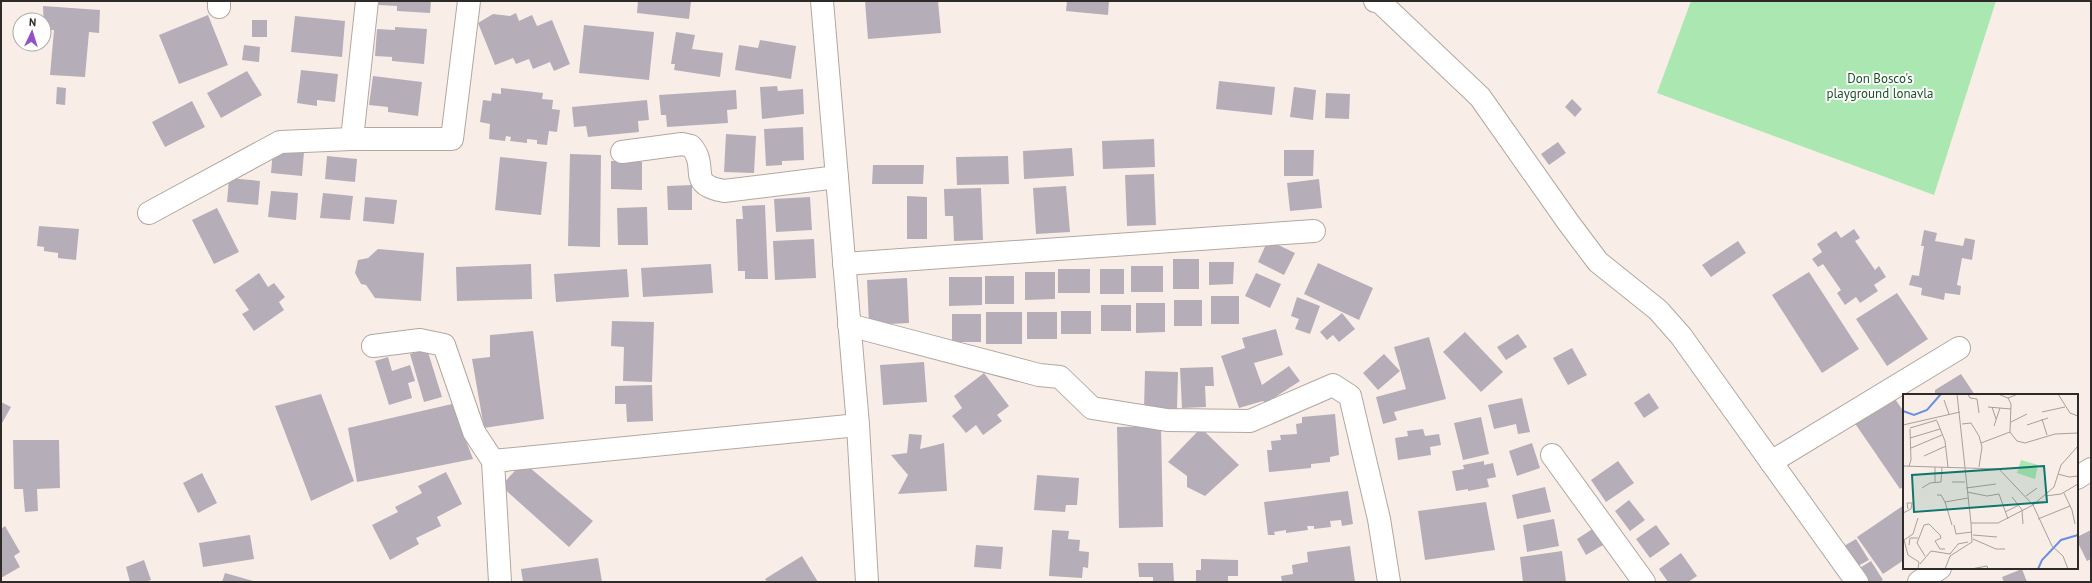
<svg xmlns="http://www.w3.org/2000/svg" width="2092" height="583" font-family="'PT Sans',sans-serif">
	<rect width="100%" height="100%" fill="#f9eee7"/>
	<path fill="#abe8b1" d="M1691,1H1996L1934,195L1657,93Z"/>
	<g fill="#b5aeb8">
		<path d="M379,1H431L430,13L397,11V6L379,5Z"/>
		<path d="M638,1H691L689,19L637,13Z"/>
		<path d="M865,1H938L941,33L868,39Z"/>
		<path d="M1067,1H1109L1108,15L1066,11Z"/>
		<path d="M43,6L100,10L99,33L89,32L85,77L50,75L54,30H44Z"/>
		<path d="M516,13L519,21L532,15L537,26L552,20L570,64L554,71L550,62L533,69L529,59L516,64L513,58L495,65L478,23L493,14L510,16Z"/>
		<path d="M208,15L228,65L179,84L159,35Z"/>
		<path d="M295,16L345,21L342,57L291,52Z"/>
		<rect x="252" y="20" width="15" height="17"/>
		<path d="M584,25L654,32L649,80L579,73Z"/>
		<path d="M395,27L427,29L424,64L392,61V57L375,56L377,29L395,30Z"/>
		<path d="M676,32L695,35L692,49L723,53L720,77L674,70L675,64H671Z"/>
		<path d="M760,40L796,46L791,79L735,70L739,45L758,48Z"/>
		<path d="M244,45L260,47L259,62L242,60Z"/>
		<path d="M301,70L338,74L335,102L317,100V106L297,103Z"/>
		<path d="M247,71L262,95L221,118L207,93Z"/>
		<path d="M373,76L422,82L418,116L388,112V107L369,105Z"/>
		<path d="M1219,81L1275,87L1272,115L1216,109Z"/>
		<path d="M777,86L778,91L803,89L804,114L762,119L760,87Z"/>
		<path d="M57,87L66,88L65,105L56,104Z"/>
		<path d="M1294,87L1316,90L1313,120L1290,117Z"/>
		<path d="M501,88L543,93L542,99L553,100L552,109L560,110L557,132L549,131L547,145L537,144V140L527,139V143L510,141L511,137L506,136L505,141L489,139L490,124L480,122L483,100L491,101L492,93L501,94Z"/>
		<path d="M736,90L737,109L727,110L728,123L667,127L666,115H661L659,95Z"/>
		<path d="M1326,93L1350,94L1349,119L1325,118Z"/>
		<path d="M1572,99L1582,109L1575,117L1565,107Z"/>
		<path d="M647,100L649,120L638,121L639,132L588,137L586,126L574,127L572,107Z"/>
		<path d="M192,101L205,127L165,147L152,122Z"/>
		<path d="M803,127L804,160L782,161V165L766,166L764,129Z"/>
		<path d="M726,134L756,136L754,173L724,172Z"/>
		<path d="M1154,139L1155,167L1103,169L1102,141Z"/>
		<path d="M1558,142L1566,153L1549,165L1541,154Z"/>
		<path d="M1072,148L1074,176L1024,179L1023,151Z"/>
		<path d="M273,149L304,152L302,176L271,173Z"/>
		<path d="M1284,150H1314L1313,176H1284Z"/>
		<path d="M570,154L601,155L600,247L568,246Z"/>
		<path d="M327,156L357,159L355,182L325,179Z"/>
		<path d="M1008,156L1009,184L957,185L956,157Z"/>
		<path d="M500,157L547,162L541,215L495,210Z"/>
		<path d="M611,161L642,162V190L611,189Z"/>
		<path d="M873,165H924L923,184H872Z"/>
		<path d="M1154,174L1156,225L1127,226L1125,175Z"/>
		<path d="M229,178L260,181L258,205L227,202Z"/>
		<path d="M1319,179L1322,208L1290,211L1287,183Z"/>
		<path d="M692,185V210H668L667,186Z"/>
		<path d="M1066,186L1070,232L1036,234L1033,188Z"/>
		<path d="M981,188L983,240L954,241L953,216H945L944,189Z"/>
		<path d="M271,191L298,193L296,220L268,217Z"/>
		<path d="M323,193L353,196L350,220L320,218Z"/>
		<path d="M907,196L927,197V239H907Z"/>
		<path d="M365,197L397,200L394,224L363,221Z"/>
		<path d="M810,197L812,230L776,232L774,199Z"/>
		<path d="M765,205L768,279H745V271H738L736,219H743L742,206Z"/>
		<path d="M647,207L648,245H618L617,208Z"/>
		<path d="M217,208L239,252L214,264L192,220Z"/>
		<path d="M39,226L79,229L76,260L58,258V253L44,251V247L37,246Z"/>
		<path d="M1854,229L1860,238L1855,241L1875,270L1879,266L1886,277L1874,285L1878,291L1860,303L1856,297L1845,305L1837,293L1841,290L1823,264L1818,267L1812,259L1822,252L1817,244L1836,231L1841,238Z"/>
		<path d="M1924,230L1937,233L1935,241L1963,246L1965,238L1975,240L1972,260L1962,258L1957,285L1961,286L1960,295L1945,293L1944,300L1921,295L1922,288L1909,285L1912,275L1919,276L1924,246H1921Z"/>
		<path d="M814,239L816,278L775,280L773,241Z"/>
		<path d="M1268,240L1295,253L1284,275L1258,262Z"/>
		<path d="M1738,241L1746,253L1711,277L1702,265Z"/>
		<path d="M378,249L424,253L421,301L375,298L366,285L361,284L355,273L358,260L368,258Z"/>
		<rect x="1173" y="259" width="26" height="30"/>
		<path d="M1209,262H1234L1233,284L1209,285Z"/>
		<path d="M1318,263L1373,288L1359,320L1304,294Z"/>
		<path d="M531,264L532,299L457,301L456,267Z"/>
		<path d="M711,264L713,293L643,297L641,268Z"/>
		<rect x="1131" y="266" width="32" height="26"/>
		<path d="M627,269L629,297L556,302L554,274Z"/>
		<rect x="1058" y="269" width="32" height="24"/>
		<rect x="1100" y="269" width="24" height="25"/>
		<path d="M1025,272H1055V299L1025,300Z"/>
		<path d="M1809,272L1859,349L1822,373L1772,295Z"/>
		<path d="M259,273L268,287L274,283L285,297L279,302L284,310L254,331L242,314L249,310L235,290Z"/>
		<path d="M1256,273L1281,284L1270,308L1245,296Z"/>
		<rect x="985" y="276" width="29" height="28"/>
		<path d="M949,277H982V305L949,306Z"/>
		<path d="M907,278L909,323L869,325L867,280Z"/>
		<path d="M1897,293L1928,339L1887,366L1856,319Z"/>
		<rect x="1211" y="296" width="28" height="28"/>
		<path d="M1297,297L1320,306L1310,334L1295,329L1299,319L1291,316Z"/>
		<rect x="1174" y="300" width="28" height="26"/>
		<path d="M1136,303H1165V332L1136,333Z"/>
		<rect x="1101" y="305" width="30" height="26"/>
		<rect x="1061" y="311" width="30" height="23"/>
		<rect x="986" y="312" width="36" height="32"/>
		<rect x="1027" y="312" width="30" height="27"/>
		<path d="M1342,313L1355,329L1339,342L1333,335L1327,340L1320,332Z"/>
		<rect x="952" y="314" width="29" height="28"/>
		<path d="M612,321L654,322L652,382L623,381L624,347L611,346Z"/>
		<path d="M1276,329L1283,355L1254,363L1262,385L1289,366L1300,381L1266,403L1263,401L1239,408L1221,356L1245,348L1242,338Z"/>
		<path d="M533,331L544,419L484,428L472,359L490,357V335Z"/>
		<path d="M1465,332L1503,372L1481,392L1443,352Z"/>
		<path d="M1518,334L1527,347L1506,360L1497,347Z"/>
		<path d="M1429,337L1446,399L1394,412L1397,420L1383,424L1376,397L1406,389L1394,347Z"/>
		<path d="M1572,348L1587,375L1568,385L1553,358Z"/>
		<path d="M427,349L442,397L424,402L410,354Z"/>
		<path d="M1384,354L1400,371L1378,390L1363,373Z"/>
		<path d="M388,357L392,371L410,365L415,381L408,383L412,398L389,405L375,361Z"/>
		<path d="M924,362L927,402L883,405L880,365Z"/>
		<path d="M1213,367L1214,386H1205L1206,407L1182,408L1180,368Z"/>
		<path d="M1145,371L1178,372L1177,409L1144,408Z"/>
		<path d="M984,373L1009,406L997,415L1002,421L983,435L976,425L966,433L952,416L962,408L954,396Z"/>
		<path d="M1961,374L1975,395H1935V390Z"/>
		<path d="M652,385L653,421L627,422L626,404H615V386Z"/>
		<path d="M1649,393L1659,408L1644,418L1634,403Z"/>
		<path d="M321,394L354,481L311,501L275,406Z"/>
		<path d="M1893,396L1904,412V486L1900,489L1854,422Z"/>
		<path d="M1522,398L1530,432L1518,434L1516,424L1494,429L1488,405Z"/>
		<path d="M1,402L11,407L1,425Z"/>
		<path d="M452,404L473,459L357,482L348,428Z"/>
		<path d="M1335,414L1339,455L1330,457V462L1311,464V468L1269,472L1267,450H1272L1271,441L1281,440L1280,435L1297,434L1296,424L1302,423V417Z"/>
		<path d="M1481,417L1489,454L1463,460L1454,423Z"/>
		<path d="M1161,426L1163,527L1119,528L1117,427Z"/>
		<path d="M1201,428L1239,465L1205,496L1187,487V476L1168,462Z"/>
		<path d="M1423,429L1425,436L1439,434L1441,445L1430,447L1431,455L1398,460L1395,438L1408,436L1407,431Z"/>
		<path d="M909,434L922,435L920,449L944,443L947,491L898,494L908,475L891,455L907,453Z"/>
		<path d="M13,440H59L60,488L37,489L38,511L25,512L23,489H14Z"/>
		<path d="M1532,443L1540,468L1517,476L1509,451Z"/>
		<path d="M1484,461V465L1493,463L1496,477L1487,479L1489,487L1468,491V489L1456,491L1452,471L1464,469L1463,465Z"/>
		<path d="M1618,461L1634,483L1606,502L1591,480Z"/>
		<path d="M523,462L593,521L569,547L501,486Z"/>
		<path d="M446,472L462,504L437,517L441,526L416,538L419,544L390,560L372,525L398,512L395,507L422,493L418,486Z"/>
		<path d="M202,473L217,503L198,513L183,483Z"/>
		<path d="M1037,475L1079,478L1077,505H1066L1065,512L1034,510Z"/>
		<path d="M1545,487L1551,512L1517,519L1512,495Z"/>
		<path d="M1348,491L1353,524L1342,526L1341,520L1330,521L1331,527L1314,529V526H1307L1308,530L1286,533V530L1274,532L1275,535H1268L1264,502Z"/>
		<path d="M1629,500L1645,520L1630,531L1615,511Z"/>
		<path d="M1486,502L1495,550L1425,560L1418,511Z"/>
		<path d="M1904,505V560L1883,574L1857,537Z"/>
		<path d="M1554,519L1559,546L1527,552L1523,525Z"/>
		<path d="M1656,525L1670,544L1650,558L1636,539Z"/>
		<path d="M5,526L20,552L14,556L20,567L1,578V529Z"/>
		<path d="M1594,528L1603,545L1586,555L1577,539Z"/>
		<path d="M1052,530L1069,531L1068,539L1080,540L1079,551L1089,552L1088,568L1083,567L1082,578L1049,576Z"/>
		<path d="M2091,530V559L2087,561L2077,541V537Z"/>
		<path d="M250,535L254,559L203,567L199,543Z"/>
		<path d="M1856,539L1869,560L1856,567L1844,546Z"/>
		<path d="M976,545L1003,547L1001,569L974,567Z"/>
		<path d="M1350,546L1355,582H1282L1281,576L1293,574L1292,565L1308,562L1307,552Z"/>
		<path d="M1562,551L1566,582H1523L1520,557Z"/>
		<path d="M1681,553L1697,576L1688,582H1668L1659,569Z"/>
		<path d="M802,556L818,582H767L765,579Z"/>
		<path d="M598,558L602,582H523L521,569Z"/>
		<path d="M1201,559L1238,560V576H1228V582H1196V570H1201Z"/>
		<path d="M144,560L151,580L144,582H130L126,567Z"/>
		<path d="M1871,561L1883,580L1879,582H1867L1858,569Z"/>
		<path d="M1138,563H1173L1174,582H1153V577H1139Z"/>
		<path d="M2022,569L2027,582H2004L2002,577Z"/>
		<path d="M225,573L257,582H222Z"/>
	</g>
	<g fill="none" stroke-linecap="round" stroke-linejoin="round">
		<g stroke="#b2a7a0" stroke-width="24">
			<g id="minor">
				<path d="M822,1L858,425L867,582"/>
				<path d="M1375,1L1380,2L1480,97L1568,222L1598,262L1658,310L1681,336L1857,582"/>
				<path d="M219,7V1"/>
				<path d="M352,139L367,1"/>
				<path d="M622,152L682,144L691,146C710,168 685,184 724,191L837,177"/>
				<path d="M149,213L280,142L352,139H452L469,1"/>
				<path d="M844,264L1314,231"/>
				<path d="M849,325L1039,375L1060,377L1092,408L1167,420L1250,421L1333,385L1350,396L1379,519L1389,582"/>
				<path d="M373,346L420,340L444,345L474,432L493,461"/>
				<path d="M1552,455L1644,582"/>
				<path d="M1771,462L1959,348"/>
				<path d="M2077,478L2091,469"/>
				<path d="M500,582L493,461L858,425"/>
				<path d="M1919,582L1940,568"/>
			</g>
		</g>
		<use href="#minor" stroke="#fff" stroke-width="22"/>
	</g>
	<g text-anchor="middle" stroke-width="4" stroke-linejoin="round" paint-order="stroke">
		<g font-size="13" fill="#195225" stroke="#fefefe">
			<text x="1880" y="83">Don Bosco's<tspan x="1880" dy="15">playground lonavla</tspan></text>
		</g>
	</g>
	<g transform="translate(1903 394)">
		<rect width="175" height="175" fill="#f9eee7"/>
		<path d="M118,66L135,71L132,85L114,79Z" fill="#abe8b1"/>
		<path fill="none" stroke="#6791e0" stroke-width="2" d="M0,17L11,21L24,16L38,0M135,175L139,166L158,146L175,141"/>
		<path fill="none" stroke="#a8a09a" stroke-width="1" d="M54,0L68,129M65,0L67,4L74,5L76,19M95,0L105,4L115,0M155,0L167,19L175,22M105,4L108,10L107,38L114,47L122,49L152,40L175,39M41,6L46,20M85,13L108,15M89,13L93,25M139,18L162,13M139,25L144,41M34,27L42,47L45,73M108,28L124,20M59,30L68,29L76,42L79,53L76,73M0,31L57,18M124,31L145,24M91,32L97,14M7,34L34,26M7,44L37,35M78,49L107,38M8,54L39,41M21,62L43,52M0,72L96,75L130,111L149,152L160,162L165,175M6,72L8,66L7,35M155,80L166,83L175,82M32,88V73M49,88H62M19,94L27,89L38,88L39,73M63,94L93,90M64,98L84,102L96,100L105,125M161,99L169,116L172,130M34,101H38L42,108M123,102L134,94M142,102L158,100L175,90M109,103L120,117M119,117L120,130M102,118L116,111M0,119L8,115L9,109H4L5,115M135,125L167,112M49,131L42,108L65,104M51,131L53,140L69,138M70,141L94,143M70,145L93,155H102M6,151L7,144H15M22,162L14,149L21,131L26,130L37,141L38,144L32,147L37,155H42M17,170L28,157L47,160L55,150L65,148M15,175L16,168L5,161L1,146L10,140L15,124M42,175L47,162L69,148L68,129H95L130,111L151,93L158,71L175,52M68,175L84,172L85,175"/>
		<path fill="#0f766e" fill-opacity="0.15" stroke="#0f766e" stroke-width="2" d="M141,72L144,108L11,118L9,81Z"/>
		<rect width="175" height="175" fill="none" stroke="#2e2a27" stroke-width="2"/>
	</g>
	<rect width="2092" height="583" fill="none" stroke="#2e2a27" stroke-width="4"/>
	<g transform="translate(32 32) rotate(4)"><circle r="19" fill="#fefefe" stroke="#aba9a8"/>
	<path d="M0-3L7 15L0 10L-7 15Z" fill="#9251c6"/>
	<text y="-6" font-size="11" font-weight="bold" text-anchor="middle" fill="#2e2a27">N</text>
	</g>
</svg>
